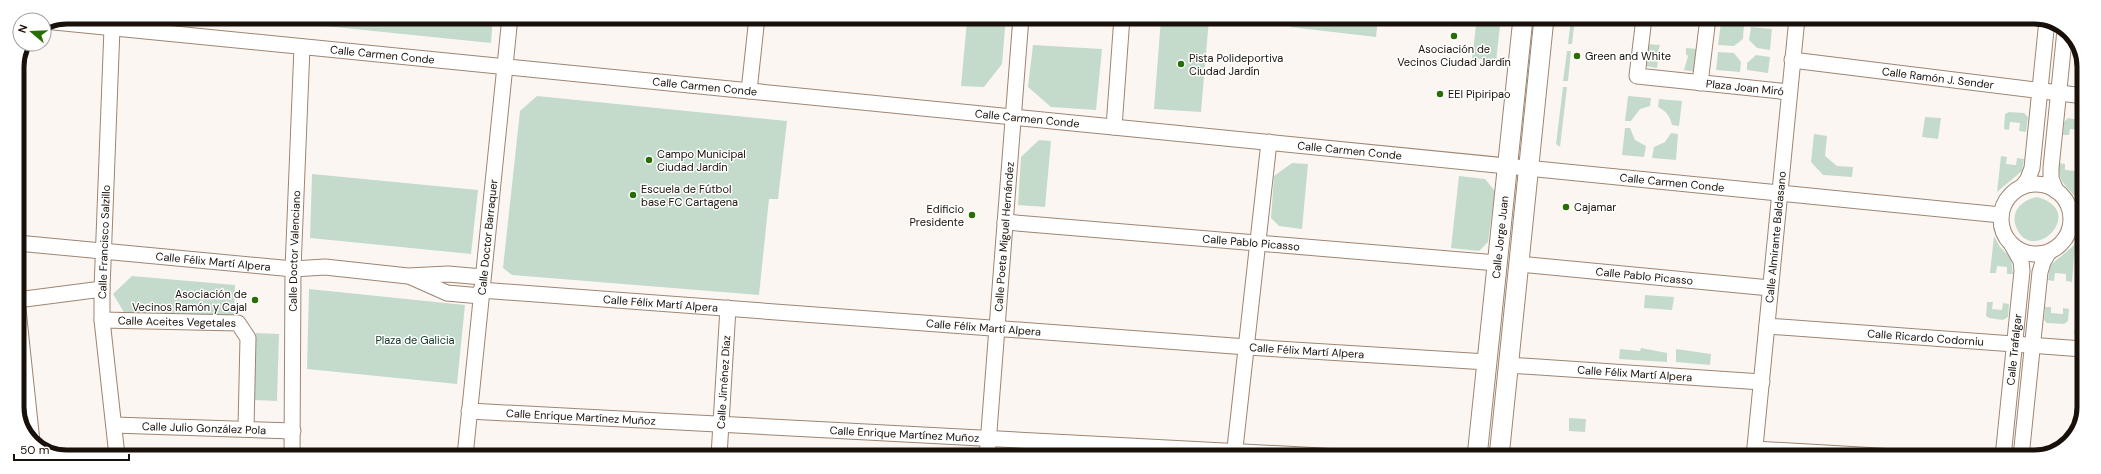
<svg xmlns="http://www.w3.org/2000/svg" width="2101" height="474" font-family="'DM Sans',sans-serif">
	<rect width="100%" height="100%" fill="#fcf6f2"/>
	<g fill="#c4dbcc">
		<path d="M237,17H493L491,43Z"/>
		<path d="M951,17H1006L1002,64L984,87L961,86L967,21L951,20Z"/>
		<path d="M1161,18L1209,19L1201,112L1154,109Z"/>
		<path d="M1291,18H1378L1376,37L1290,27Z"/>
		<path d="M1477,18H1501L1496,61L1472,58Z"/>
		<path d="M1571,18H1575L1572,44H1568Z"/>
		<path d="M1656,18H1695L1694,25L1655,22Z"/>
		<path d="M1721,22L1744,24L1743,39L1734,46L1718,45Z"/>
		<path d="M1751,27L1772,29L1770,50L1757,48L1749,40Z"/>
		<path d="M1647,44L1660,45L1656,59L1658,61L1657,68L1645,66Z"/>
		<path d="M1033,45L1102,49L1096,110L1051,107L1028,87Z"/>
		<path d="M1686,48L1698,49L1696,72L1684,70L1688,56L1686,54Z"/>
		<path d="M1567,51H1571L1568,81H1563Z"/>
		<path d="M1718,52L1734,53L1741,62L1740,72L1716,70Z"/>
		<path d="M1756,55L1770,57L1768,73L1747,70V63Z"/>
		<path d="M1563,87H1567L1560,147L1556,144Z"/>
		<path d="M537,96L787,121L778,199H769L759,295L512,275L503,268L520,111Z"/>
		<path d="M1628,96L1651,98L1650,106L1640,109L1631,121H1625Z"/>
		<path d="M1659,99L1682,101L1679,126L1672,125C1670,116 1666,111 1658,107Z"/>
		<path d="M2009,112L2024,113L2028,117L2026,132L2019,131L2020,123L2010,122L2009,130L2004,129L2005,114Z"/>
		<path d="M1925,117L1941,118L1938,139L1922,137Z"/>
		<path d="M2068,118L2084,121V137H2079V130L2070,129L2069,135H2063L2064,122Z"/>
		<path d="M1625,128H1630L1635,140L1646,146L1644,157L1622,155Z"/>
		<path d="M1671,133L1678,134L1676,160L1652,158L1654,147L1665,142Z"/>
		<path d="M1814,134L1827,136L1825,156L1837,166L1853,167L1852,177L1823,175L1811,162Z"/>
		<path d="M1039,140L1051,141L1045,207L1018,205L1021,157Z"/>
		<path d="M2001,156L2007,157L2006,164L2016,165L2017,158L2024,159L2022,171L1997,192Z"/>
		<path d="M1292,163L1308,164L1302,229L1279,226L1271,218L1274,176Z"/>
		<path d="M2059,163L2065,164V170L2076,171L2077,165H2082L2078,200C2067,186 2057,182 2059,163Z"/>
		<path d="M312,174L478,190L471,254L310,238Z"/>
		<path d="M1459,176L1485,179L1495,191L1488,242L1479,251L1451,248Z"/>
		<path d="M2037,197C2089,211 2032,267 2016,227C2010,211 2022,200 2037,197Z"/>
		<path d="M1994,236L2000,247L2011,258L2013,274H2007V267L1997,266L1996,273H1990Z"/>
		<path d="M2075,244L2072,282L2066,281V274L2055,273L2054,281L2048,280C2049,276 2049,270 2050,266C2052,263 2071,249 2075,244Z"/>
		<path d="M132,276L235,285L234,317L125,314L113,294Z"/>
		<path d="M309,289L465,305L457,384L307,369Z"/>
		<path d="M1645,295L1674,297L1672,310L1644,308Z"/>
		<path d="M1987,302H1993L1992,309L2002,310L2003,303L2009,304L2008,317L2003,320L1989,318L1986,316Z"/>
		<path d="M2045,307H2051V313L2063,314V308L2069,309L2068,321L2064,324L2047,323L2044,320Z"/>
		<path d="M2076,312L2083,315V335L2074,334Z"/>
		<path d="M256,333L279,334L277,401L254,400Z"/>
		<path d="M1641,348L1667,353V362L1619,359L1620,349L1640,351Z"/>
		<path d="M1676,349L1711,354L1710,365L1676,362Z"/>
		<path d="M1569,418L1586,419L1585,432L1569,431Z"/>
	</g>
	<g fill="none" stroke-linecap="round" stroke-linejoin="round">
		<g stroke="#9d8571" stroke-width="17">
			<g id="minor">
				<path id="s1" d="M1644,18L1637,76L1789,92"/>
				<path id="s2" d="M54,22L2001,215"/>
				<path d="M112,28L102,289V320L117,456"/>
				<path id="s3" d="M1792,60L2084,96"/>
				<path d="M1700,83L1708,18"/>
				<path d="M749,91L757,17"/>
				<path d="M1114,127L1122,17"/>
				<circle cx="2036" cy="219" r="35"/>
				<path d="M2022,187L2028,179L2032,168L2047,20"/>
				<path d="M2056,191L2051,178V168L2065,30"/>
				<path id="s4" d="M1005,222L1497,263"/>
				<path id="s5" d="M17,243L293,269L325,267L408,276L448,274L483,277"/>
				<path id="s6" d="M1519,264L1770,288"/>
				<path d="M411,277L447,293L481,296"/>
				<path id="s7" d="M481,290L1247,347L1487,362"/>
				<path id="s8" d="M102,320L238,323L248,338L246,428"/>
				<path id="s9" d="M1767,326L2083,349"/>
				<path id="s10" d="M1508,365L1762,382"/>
				<path id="s11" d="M469,411L1340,457"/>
				<path id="s12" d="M114,425L293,431"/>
				<path d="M32,442L17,300L102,289"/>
				<path d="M1755,449L1895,457"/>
				<path id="s13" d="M292,456L293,269L302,47"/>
				<path id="s14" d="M465,456L510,17"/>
				<path id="s15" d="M719,456L728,308"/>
				<path id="s16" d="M987,457L1021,17"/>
				<path d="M1234,457L1269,142"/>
				<path id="s17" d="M1754,457L1797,18"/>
				<path id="s18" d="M2003,457L2022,271L2021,261L2012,245"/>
				<path d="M2021,457L2040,272L2043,262L2049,252"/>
			</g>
		</g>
		<g stroke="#9d8571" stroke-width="21">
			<g id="major">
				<path id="s19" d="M1477,457L1523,18"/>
				<path d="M1499,457L1544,18"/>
			</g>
		</g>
		<use href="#minor" stroke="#fff" stroke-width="15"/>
		<use href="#major" stroke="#fff" stroke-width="19"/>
	</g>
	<g fill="#286d06" stroke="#fff" stroke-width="1.5">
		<circle cx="1454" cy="36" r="4"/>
		<circle cx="1577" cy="56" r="4"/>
		<circle cx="1181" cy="64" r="4"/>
		<circle cx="1440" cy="94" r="4"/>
		<circle cx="649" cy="160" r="4"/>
		<circle cx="633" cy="195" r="4"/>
		<circle cx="1566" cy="207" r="4"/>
		<circle cx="972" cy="215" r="4"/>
		<circle cx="255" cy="300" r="4"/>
	</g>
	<g text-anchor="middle" stroke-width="3" stroke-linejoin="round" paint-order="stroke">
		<g font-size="11" fill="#191009" stroke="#fff" text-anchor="start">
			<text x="1454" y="53" text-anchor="middle">Asociación de<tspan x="1454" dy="13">Vecinos Ciudad Jardín</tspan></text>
			<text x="1585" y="60">Green and White</text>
			<text x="1189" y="62">Pista Polideportiva<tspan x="1189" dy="13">Ciudad Jardín</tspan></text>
			<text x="1448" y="98">EEI Pipiripao</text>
			<text x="657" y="158">Campo Municipal<tspan x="657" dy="13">Ciudad Jardín</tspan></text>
			<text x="641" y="193">Escuela de Fútbol<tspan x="641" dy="13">base FC Cartagena</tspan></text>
			<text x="1574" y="211">Cajamar</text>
			<text x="964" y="213" text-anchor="end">Edificio<tspan x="964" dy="13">Presidente</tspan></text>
			<text x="247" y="298" text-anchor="end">Asociación de<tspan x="247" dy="13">Vecinos Ramón y Cajal</tspan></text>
		</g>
		<g font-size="11" fill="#191009" stroke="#fff">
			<text dy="4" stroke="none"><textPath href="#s2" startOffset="330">Calle Carmen Conde</textPath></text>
			<text dy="4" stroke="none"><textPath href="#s3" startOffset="147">Calle Ramón J. Sender</textPath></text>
			<text dy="4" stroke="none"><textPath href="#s2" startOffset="654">Calle Carmen Conde</textPath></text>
			<text dy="4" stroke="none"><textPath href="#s1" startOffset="167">Plaza Joan Miró</textPath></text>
			<text dy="4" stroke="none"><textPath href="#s2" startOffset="978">Calle Carmen Conde</textPath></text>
			<text dy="4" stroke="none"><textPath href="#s2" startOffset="1302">Calle Carmen Conde</textPath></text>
			<text dy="4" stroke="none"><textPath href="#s2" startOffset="1626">Calle Carmen Conde</textPath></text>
			<text dy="4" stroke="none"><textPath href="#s14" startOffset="220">Calle Doctor Barraquer</textPath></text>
			<text dy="4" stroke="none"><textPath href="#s16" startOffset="221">Calle Poeta Miguel Hernández</textPath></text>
			<text dy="4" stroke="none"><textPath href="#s19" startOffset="221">Calle Jorge Juan</textPath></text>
			<text dy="4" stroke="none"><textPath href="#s17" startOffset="221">Calle Almirante Baldasano</textPath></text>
			<text transform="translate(104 242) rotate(-88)" y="4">Calle Francisco Salzillo</text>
			<text dy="4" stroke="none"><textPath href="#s4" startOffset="247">Calle Pablo Picasso</textPath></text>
			<text dy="4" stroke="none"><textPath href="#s13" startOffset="205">Calle Doctor Valenciano</textPath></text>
			<text dy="4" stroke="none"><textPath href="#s5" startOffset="197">Calle Félix Martí Alpera</textPath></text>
			<text dy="4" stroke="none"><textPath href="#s6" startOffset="126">Calle Pablo Picasso</textPath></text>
			<text dy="4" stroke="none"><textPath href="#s7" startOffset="180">Calle Félix Martí Alpera</textPath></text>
			<text dy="4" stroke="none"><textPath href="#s8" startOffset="75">Calle Aceites Vegetales</textPath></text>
			<text dy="4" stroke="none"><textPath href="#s7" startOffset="504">Calle Félix Martí Alpera</textPath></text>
			<text dy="4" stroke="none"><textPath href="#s9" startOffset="159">Calle Ricardo Codorniu</textPath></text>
			<text dy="4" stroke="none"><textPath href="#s18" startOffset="108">Calle Trafalgar</textPath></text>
			<text dy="4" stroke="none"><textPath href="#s7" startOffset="828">Calle Félix Martí Alpera</textPath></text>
			<text dy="4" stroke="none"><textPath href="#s10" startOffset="127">Calle Félix Martí Alpera</textPath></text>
			<text dy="4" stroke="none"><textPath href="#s15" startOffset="74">Calle Jiménez Díaz</textPath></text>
			<text dy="4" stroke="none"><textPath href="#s11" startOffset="112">Calle Enrique Martínez Muñoz</textPath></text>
			<text dy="4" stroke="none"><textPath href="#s12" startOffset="90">Calle Julio González Pola</textPath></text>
			<text dy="4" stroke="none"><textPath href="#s11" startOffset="436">Calle Enrique Martínez Muñoz</textPath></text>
		</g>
		<g font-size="11" fill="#083520" stroke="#fff">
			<text x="415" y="344">Plaza de Galicia</text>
		</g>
	</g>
	<path d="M0 0H2101V474H0ZM67 24H2034A43 43 0 0 1 2077 67V407A43 43 0 0 1 2034 450H67A43 43 0 0 1 24 407V67A43 43 0 0 1 67 24Z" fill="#fff" fill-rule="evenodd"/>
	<path fill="none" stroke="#191009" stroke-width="5" d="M67 24H2034A43 43 0 0 1 2077 67V407A43 43 0 0 1 2034 450H67A43 43 0 0 1 24 407V67A43 43 0 0 1 67 24Z"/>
	<g transform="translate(32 32) rotate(289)"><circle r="19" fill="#ffffff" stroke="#a39f9d"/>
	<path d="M0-3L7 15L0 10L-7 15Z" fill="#286d06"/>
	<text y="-6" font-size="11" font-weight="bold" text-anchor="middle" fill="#191009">N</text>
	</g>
	<path d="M14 454v6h115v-6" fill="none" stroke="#191009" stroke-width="2"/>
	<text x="20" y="454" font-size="12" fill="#191009" stroke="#ffffff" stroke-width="3" paint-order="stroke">50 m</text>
</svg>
